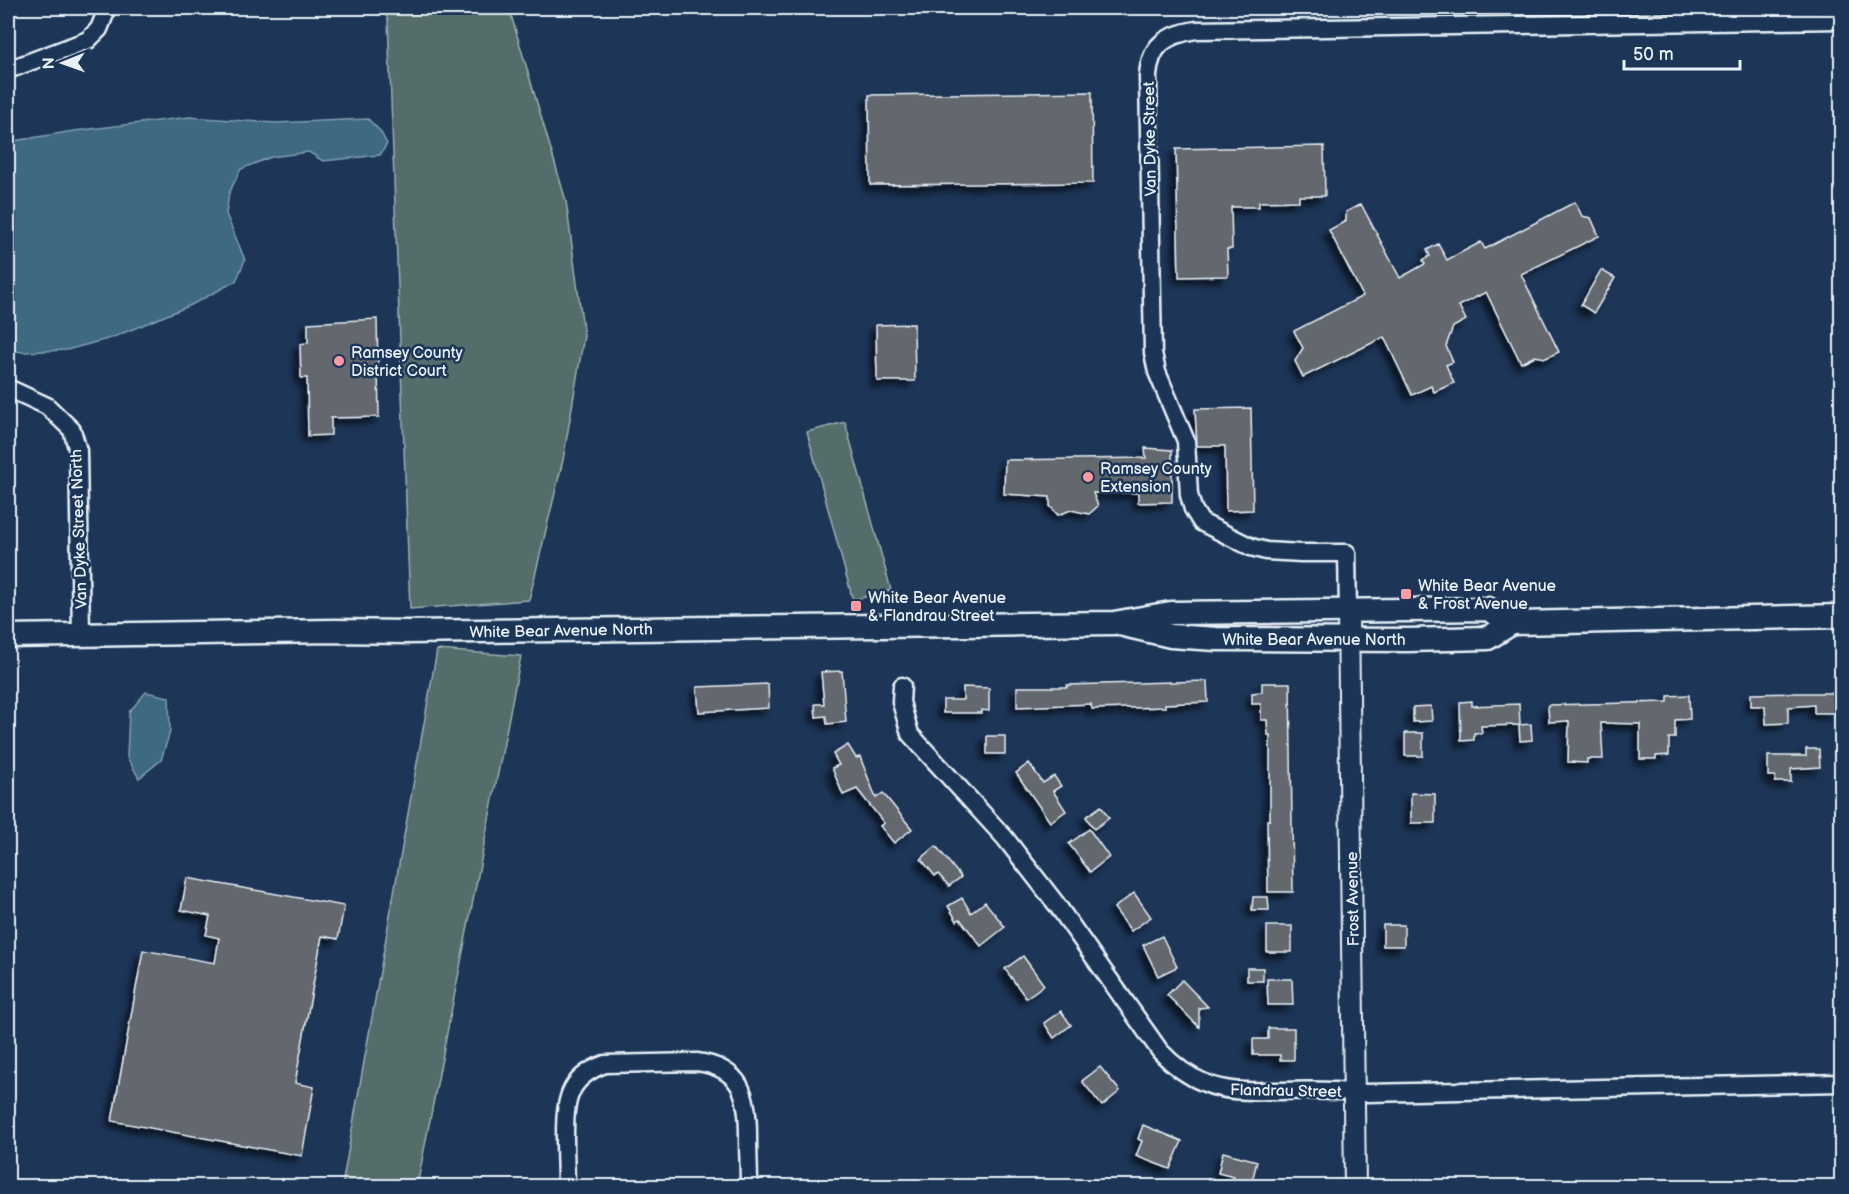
<svg xmlns="http://www.w3.org/2000/svg" width="1849" height="1194" font-family="'Balsamiq Sans',sans-serif">
	<defs>
		<filter id="shadow"><feDropShadow dx="-5.5" dy="5.5" stdDeviation="3" flood-color="#0009"/></filter>
	</defs>
	<rect width="100%" height="100%" fill="#1d3557"/>
	<filter id="ink" filterUnits="userSpaceOnUse"><feTurbulence type="fractalNoise" baseFrequency=".0167" numOctaves="2"/><feDisplacementMap in="SourceGraphic" scale="12" xChannelSelector="R" yChannelSelector="G"/><feConvolveMatrix kernelMatrix="1 2 1 2 8 2 1 2 1" color-interpolation-filters="sRGB"/></filter>
	<g filter="url(#ink)">
		<g fill="#556d6a" stroke="#9eafb1" stroke-width="1.5">
			<path d="M381,8H509L566,201L584,336L563,460L529,600L410,609L388,19Z"/>
			<path d="M845,422L891,590L853,600L807,432Z"/>
			<path d="M437,650L521,656L417,1186H342Z"/>
		</g>
		<g fill="#3d6981" stroke="#819fb1" stroke-width="1.5">
			<path d="M190,117L275,123L368,119L380,131L387,144L380,155L323,161L309,152L271,157L241,169L229,193L226,214L245,260L236,281L191,305L111,338L67,350L23,352L8,350V142L74,131Z"/>
			<path d="M146,692L169,697L170,732L161,760L139,778L127,757L129,712Z"/>
		</g>
		<g fill="#62686d" stroke="#e8f1f8" stroke-width="1.5" filter="url(#shadow)">
			<path d="M1092,92L1093,183L870,185L869,95Z"/>
			<path d="M1324,146L1325,196H1299V201L1259,202V207H1231L1232,249H1227L1228,276L1179,277L1176,149Z"/>
			<path d="M1575,202L1582,216L1591,218L1599,236L1521,274L1559,352L1546,358L1535,356L1521,363L1486,292L1459,306L1466,320L1453,327L1446,346L1453,362L1446,365L1454,383L1434,392L1431,386L1412,395L1384,337L1303,377L1295,361L1303,348L1294,331L1363,296L1329,230L1346,221V212L1361,204L1400,278L1425,264L1423,260L1430,256L1427,250L1438,244L1447,260L1481,242L1485,249Z"/>
			<path d="M1601,270L1615,278L1594,313L1581,305Z"/>
			<path d="M377,319L379,417L331,418V435L308,436L307,378H301L300,344L308,343V323Z"/>
			<path d="M914,324L915,381H877L876,325Z"/>
			<path d="M1251,408L1253,510L1226,511L1225,446H1197L1195,409Z"/>
			<path d="M1145,448L1172,450V502L1138,503V493H1093L1098,506L1089,514L1071,510L1058,515L1050,506V497L1004,494L1005,460L1146,458Z"/>
			<path d="M842,671L846,722L827,724L826,716L816,717L815,704H824L821,672Z"/>
			<path d="M1207,681L1208,702L1165,704V707L1092,709L1091,704L1017,707V687H1067V685Z"/>
			<path d="M1262,683H1290L1293,892H1268L1267,820H1270V735H1268L1267,720H1261V704H1252V693L1262,692Z"/>
			<path d="M768,684L769,708L699,712L697,687Z"/>
			<path d="M963,687L989,688V711L982,710V713H943V700H963Z"/>
			<path d="M1797,693H1834V713H1814V705L1788,707V723L1766,724L1765,706H1751V694Z"/>
			<path d="M1689,695L1690,719L1675,720V738H1669V755L1656,756V759H1640V724L1601,723L1603,759H1587V763L1568,762L1569,721L1549,722L1548,705L1668,702V696Z"/>
			<path d="M1472,701V706L1519,704L1520,725L1531,724L1532,740L1520,741L1519,725L1481,726L1482,733H1474V740L1461,741L1460,702Z"/>
			<path d="M1431,706L1432,721L1413,722V707Z"/>
			<rect x="1405" y="733" width="18" height="23"/>
			<rect x="987" y="736" width="18" height="18"/>
			<path d="M848,745L856,758L860,757L876,798L883,793L912,829L894,843L880,826L884,823L857,789L843,795L832,768L839,765L833,754Z"/>
			<path d="M1806,749H1819L1820,767L1791,769V782H1775V776H1768V756H1806Z"/>
			<path d="M1029,763L1043,783L1054,776L1061,786L1053,791L1066,811L1050,822L1016,773Z"/>
			<path d="M1411,793L1435,794V823H1411Z"/>
			<path d="M1101,806L1109,818L1094,829L1086,817Z"/>
			<path d="M1089,829L1109,857L1090,872L1069,844Z"/>
			<path d="M936,846L961,877L949,886L938,874L935,876L921,859Z"/>
			<path d="M187,878L344,906L338,939L322,936L295,1083L314,1087L302,1156L112,1121L143,950L215,963L219,938L206,935L210,916L181,910Z"/>
			<path d="M1134,893L1151,917L1131,931L1114,908Z"/>
			<path d="M1253,897H1268L1269,910H1252Z"/>
			<path d="M962,898L971,913L985,902L1005,927L981,946L960,919L957,921L948,906Z"/>
			<rect x="1383" y="925" width="21" height="21"/>
			<rect x="1267" y="926" width="25" height="26"/>
			<path d="M1162,936L1177,967L1158,976L1143,945Z"/>
			<path d="M1023,956L1044,985L1026,998L1005,969Z"/>
			<rect x="1247" y="968" width="16" height="13"/>
			<path d="M1267,979H1292L1293,1005H1268Z"/>
			<path d="M1182,980L1208,1007L1199,1008V1027L1167,995Z"/>
			<path d="M1061,1011L1071,1025L1054,1038L1044,1023Z"/>
			<path d="M1268,1028H1294V1060H1280V1055H1253V1039H1268Z"/>
			<path d="M1100,1067L1120,1091L1102,1106L1082,1081Z"/>
			<path d="M1143,1125L1182,1141L1170,1169L1136,1156L1142,1141L1138,1139Z"/>
			<path d="M1223,1152L1257,1161L1251,1186L1232,1184L1234,1177L1218,1173Z"/>
		</g>
		<g fill="none" stroke-linecap="round" stroke-linejoin="round">
			<g stroke="#e8f1f8" stroke-width="21">
				<g id="minor">
					<path d="M8,70L88,40L99,29L105,14L103,8"/>
					<path d="M8,388L47,406L72,430L78,451L81,635"/>
					<path d="M1348,611L1347,553H1301L1266,551L1251,547L1201,522L1193,509L1189,495L1186,441L1157,372L1153,353L1148,76C1150,45 1166,35 1196,30L1842,20"/>
					<path d="M902,686L901,702L910,734L1005,838L1057,905L1160,1051C1173,1065 1187,1076 1205,1083C1228,1093 1254,1091 1278,1091C1308,1090 1337,1090 1366,1093L1842,1083"/>
					<path d="M566,1186C566,1171 565,1155 565,1139C565,1103 566,1078 605,1064L697,1062C742,1068 748,1095 748,1135C748,1152 749,1169 749,1186"/>
				</g>
			</g>
			<g stroke="#e8f1f8" stroke-width="24">
				<path id="tertiary" d="M1348,611L1355,1186"/>
			</g>
			<g stroke="#e8f1f8" stroke-width="27">
				<g id="secondary">
					<path d="M1124,625L1171,636L1216,639L1408,640L1488,638L1512,623L1842,616"/>
					<path d="M8,636L335,631L407,632L1114,623L1171,613L1488,609L1512,623"/>
				</g>
			</g>
			<use href="#minor" stroke="#1d3557" stroke-width="16"/>
			<use href="#tertiary" stroke="#1d3557" stroke-width="20"/>
			<use href="#secondary" stroke="#1d3557" stroke-width="22"/>
		</g>
	</g>
	<g fill="#ff9aa2" stroke="#1d3557" stroke-width="2">
		<circle cx="339" cy="361" r="6"/>
		<circle cx="1088" cy="477" r="6"/>
		<rect x="1400" y="588" width="12" height="12" rx="3"/>
		<rect x="850" y="600" width="12" height="12" rx="3"/>
	</g>
	<g text-anchor="middle" stroke-width="5" stroke-linejoin="round" paint-order="stroke">
		<g font-size="16" fill="#e8f1f8" stroke="#1d3557">
			<text transform="translate(1149 139) rotate(-91)" y="6">Van Dyke Street</text>
			<text transform="translate(78 529) rotate(-92)" y="6">Van Dyke Street North</text>
			<text transform="translate(561 630) rotate(-1)" y="6">White Bear Avenue North</text>
			<text x="1314" y="645">White Bear Avenue North</text>
			<text transform="translate(1352 899) rotate(-91)" y="6">Frost Avenue</text>
			<text transform="translate(1286 1090) rotate(1)" y="6">Flandrau Street</text>
		</g>
		<g font-size="16" fill="#e8f1f8" stroke="#1d3557" text-anchor="start">
			<text x="351" y="358">Ramsey County<tspan x="351" dy="18">District Court</tspan></text>
			<text x="1100" y="474">Ramsey County<tspan x="1100" dy="18">Extension</tspan></text>
			<text x="1418" y="591">White Bear Avenue<tspan x="1418" dy="18">&amp; Frost Avenue</tspan></text>
			<text x="868" y="603">White Bear Avenue<tspan x="868" dy="18">&amp; Flandrau Street</tspan></text>
		</g>
	</g>
	<rect width="1849" height="1194" fill="none" stroke="#1d3557" stroke-width="30"/>
	<rect x="15" y="15" width="1819" height="1164" fill="none" stroke="#e8f1f8" stroke-width="2" filter="url(#ink)"/>
	<g transform="translate(63 63) rotate(269)" stroke="#1d3557" stroke-width="4.5" paint-order="stroke">
	<path d="M0-4.5L10 22L0 15L-10 22Z" fill="#e8f1f8"/>
	<text y="-9" font-size="16" font-weight="bold" text-anchor="middle" fill="#e8f1f8">N</text>
	</g>
	<path d="M1624 60v9h116v-9" fill="none" stroke="#e8f1f8" stroke-width="3"/>
	<text x="1633" y="60" font-size="18" fill="#e8f1f8" stroke="#1d3557" stroke-width="4.5" paint-order="stroke">50 m</text>
</svg>
